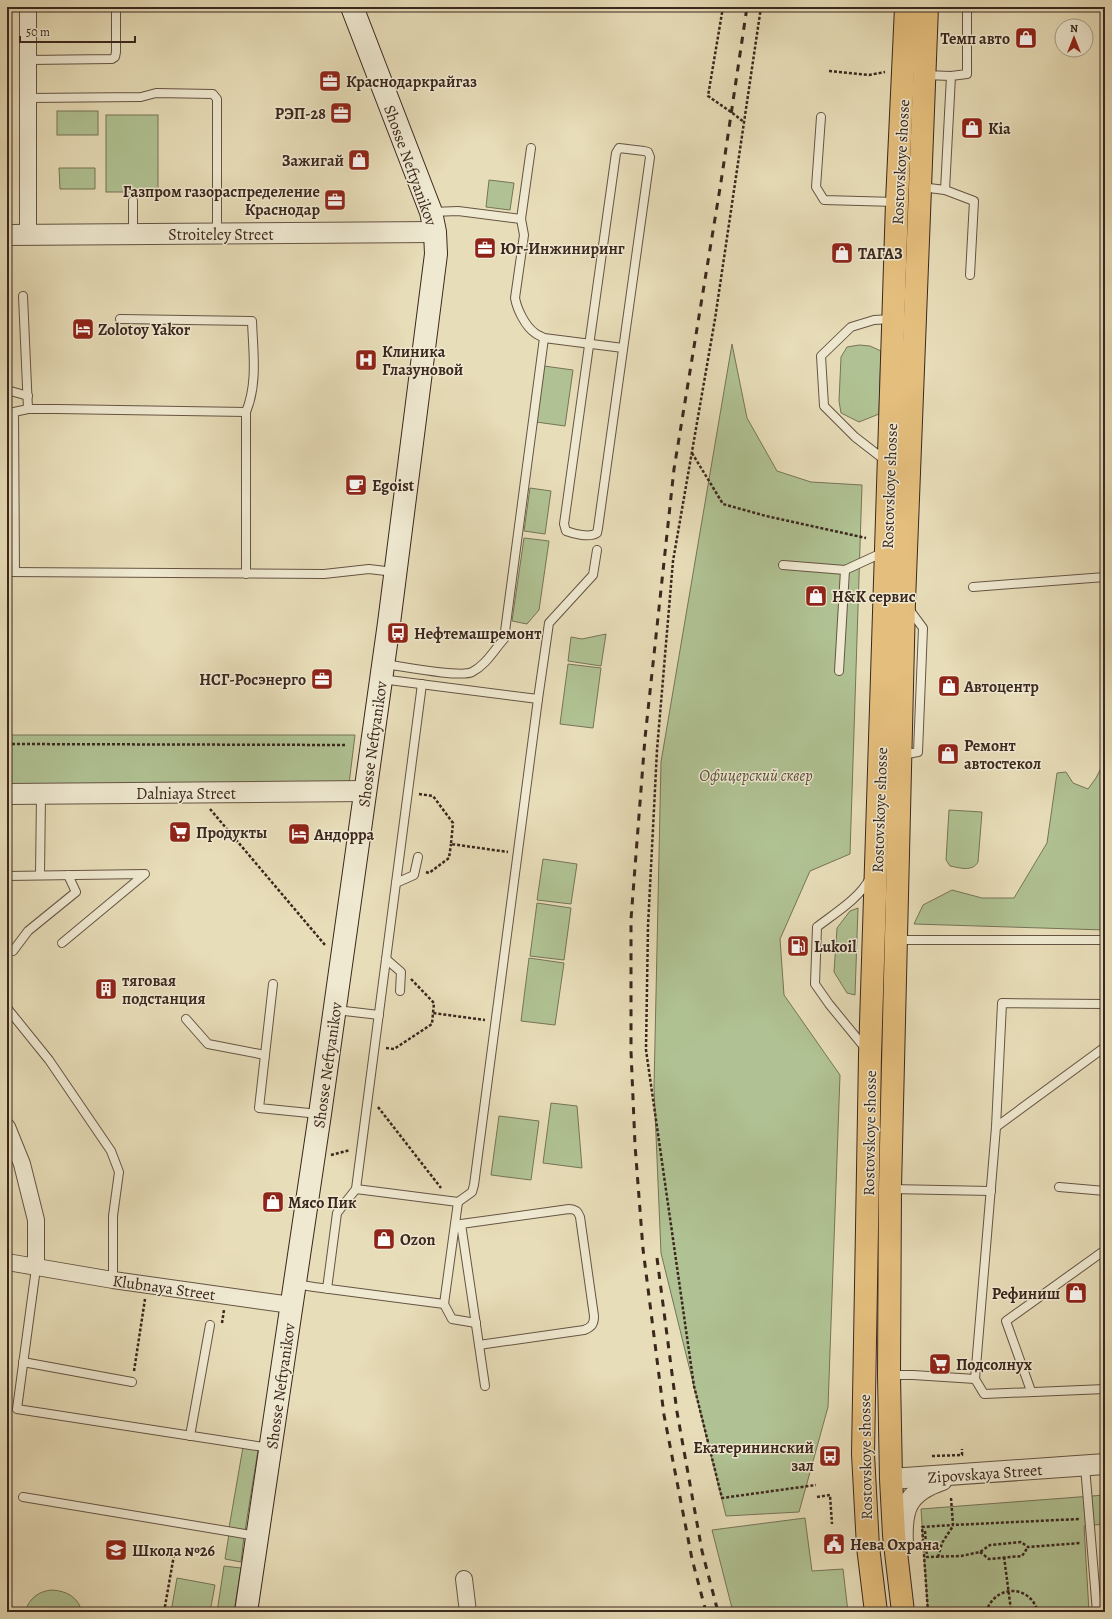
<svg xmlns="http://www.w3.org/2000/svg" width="1112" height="1619" font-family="Alegreya,serif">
	<rect width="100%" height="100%" fill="#e7ddb8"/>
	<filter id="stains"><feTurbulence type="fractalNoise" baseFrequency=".005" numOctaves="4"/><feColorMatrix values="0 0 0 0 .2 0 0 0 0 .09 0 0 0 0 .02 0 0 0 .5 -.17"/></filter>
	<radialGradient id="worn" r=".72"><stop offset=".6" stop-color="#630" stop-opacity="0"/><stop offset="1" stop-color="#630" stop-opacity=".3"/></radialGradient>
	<g fill="#b0c293" stroke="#767458">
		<rect x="57" y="111" width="41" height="24"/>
		<rect x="106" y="115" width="52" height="77"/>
		<path d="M59,168H95V189H60Z"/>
		<path d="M489,180L514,183L510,210L486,207Z"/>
		<path d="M732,344L747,418L777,471L811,482L862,485L850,854L810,871L780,939L784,995L840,1075L828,1407L799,1512L726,1516L661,1253L654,1088L661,762Z"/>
		<path d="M859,345L870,346L881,351L879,414L859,422L841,413L839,401L841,357L847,347Z"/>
		<path d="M544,366L573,370L565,426L536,422Z"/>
		<path d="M530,488L551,491L545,534L524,531Z"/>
		<path d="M524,538L549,541L539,610L527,624L512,621Z"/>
		<path d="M606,634L601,666L568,661L571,637L582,639Z"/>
		<path d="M568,664L601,668L593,728L560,724Z"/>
		<path d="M7,735H355L349,784L7,785Z"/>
		<path d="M1103,764L1105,765V930L914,924L923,905L952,890L982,898H1014L1047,843L1057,773L1066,772L1073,783L1088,789L1096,778Z"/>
		<path d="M949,810L982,812L978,862C972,872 961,868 950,866L946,860Z"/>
		<path d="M543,859L577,864L571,904L537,900Z"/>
		<path d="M537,903L571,908L564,960L530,956Z"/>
		<path d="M858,908L855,995L847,993L834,972L837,928L850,911Z"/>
		<path d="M529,958L564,963L555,1025L521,1021Z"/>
		<path d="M551,1103L577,1106L582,1168L543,1163Z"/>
		<path d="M499,1116L539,1121L531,1180L491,1175Z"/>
		<path d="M243,1447L258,1450L245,1531L229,1528Z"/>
		<path d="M1105,1495V1524L1084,1526L1089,1612H928L921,1509Z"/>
		<path d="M805,1518L812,1571L843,1569L848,1612H733L712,1530Z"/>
		<path d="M229,1534L244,1536L241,1562L225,1559Z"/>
		<path d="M224,1566L241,1568L234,1612H217Z"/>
		<path d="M177,1578L215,1585L210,1612H171Z"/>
		<path d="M52,1590C67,1591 78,1597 82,1612H25C29,1598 39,1591 52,1590Z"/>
	</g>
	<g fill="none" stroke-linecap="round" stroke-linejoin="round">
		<g stroke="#665444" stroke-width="10">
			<g id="service">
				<path d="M28,60L112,59L115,57L116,52V7"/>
				<path d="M924,75L951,76"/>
				<path d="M28,98L141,97L156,93L213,94L217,99V233"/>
				<path d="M821,117L816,187L824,200L896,202"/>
				<path d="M531,148L521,219L524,235L515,298C517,309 525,326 535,333C537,335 541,336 544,338L623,348"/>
				<path d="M619,148L644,151L648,152L650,157L598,528L597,533C590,538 574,534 566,531L564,524L616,153Z"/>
				<path d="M921,187L945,190L951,76L967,74V7"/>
				<path d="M945,190L974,201L970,275"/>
				<path d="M133,201V234"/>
				<path d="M432,212L458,211L521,219"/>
				<path d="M23,296L28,409"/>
				<path d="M120,319L252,321C253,351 258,383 246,412V574"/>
				<path d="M7,390L28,396"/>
				<path d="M886,461L855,437L824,406L821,356L851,327L874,320L892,319"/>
				<path d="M783,565L845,570L884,552"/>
				<path d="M7,572L324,574L369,569L394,572"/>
				<path d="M15,572L14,412L28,409H57L246,412"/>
				<path d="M973,587L1105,577"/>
				<path d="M384,664C400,666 461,678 472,672C486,665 494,650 504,639L544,338"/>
				<path d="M839,671L845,570"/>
				<path d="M381,679L538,699L474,1185L472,1192L458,1202"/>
				<path d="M538,699L549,623L593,575L597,550"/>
				<path d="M902,755L918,752L923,628L909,609"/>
				<path d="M40,875L41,794"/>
				<path d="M7,876L145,874L62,943"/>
				<path d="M396,883L414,875L418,857"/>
				<path d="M896,940H1105"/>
				<path d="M13,951L28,931L76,892L68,875"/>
				<path d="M386,959L401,972L400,991"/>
				<path d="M273,984L259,1108L319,1114"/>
				<path d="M7,1008L49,1060L111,1151L119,1172L113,1216V1280"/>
				<path d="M336,1010L379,1015"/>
				<path d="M186,1019L208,1044L265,1055"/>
				<path d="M865,1048L829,1004L815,984L817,927C835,913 859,899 870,878"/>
				<path d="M996,1127L1105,1047"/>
				<path d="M1059,1187L1105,1191"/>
				<path d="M356,1189L422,684"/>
				<path d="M891,1189L991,1191"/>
				<path d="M455,1225L461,1224L569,1209C575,1209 578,1211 580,1217L594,1316C594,1324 592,1327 584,1330L479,1345L461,1224"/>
				<path d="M36,1268L17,1409L270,1448"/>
				<path d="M295,1284L314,1287L444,1304L458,1202L356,1189L337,1213L327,1289"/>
				<path d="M444,1304L452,1319L476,1323"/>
				<path d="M479,1345L485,1386"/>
				<path d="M23,1362L132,1382"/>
				<path d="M890,1375H913L975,1379L984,1394L1105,1389"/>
				<path d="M975,1379L996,1127L1002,1003L1105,1004"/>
				<path d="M1031,1391L1006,1321L1105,1250"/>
				<path d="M190,1436L210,1325"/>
				<path d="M1085,1466L1097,1612"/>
				<path d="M23,1497L257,1536"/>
			</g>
		</g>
		<g stroke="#665444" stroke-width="18">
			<g id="minor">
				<path d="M28,235V7"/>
				<path d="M7,1127L22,1164L36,1220V1268"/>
				<path d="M7,1262L113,1280L291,1305"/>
				<path d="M464,1579L468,1612"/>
			</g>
		</g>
		<g stroke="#665444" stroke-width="22">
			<g id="tertiary">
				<path d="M7,235L435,232"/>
				<path d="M7,794L365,791"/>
				<path d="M891,1479L1105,1464"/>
				<path d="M903,1544C901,1508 907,1492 942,1480"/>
			</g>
		</g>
		<g stroke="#3b271e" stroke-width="24">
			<path id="secondary" d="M246,1612L320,1114L389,623L436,254L435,232L431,212L352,7"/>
		</g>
		<g stroke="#3b271e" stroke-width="24">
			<g id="primary">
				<path d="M876,1612L868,1547L863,1454L866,1285L870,1055L897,202L906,7"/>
				<path d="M903,1612L894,1535L891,1479L889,1375L890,1189L904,602L927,7"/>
			</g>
		</g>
		<g stroke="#3b271e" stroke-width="2.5" stroke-dasharray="3 2" stroke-linecap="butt">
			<path d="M723,7L708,96L731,112L744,122"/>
			<path d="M761,7L715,319L673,561L657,750L648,926L646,1050L694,1386L722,1498L816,1485"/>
			<path d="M829,71L869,75L885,72"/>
			<path d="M692,453L723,504L766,516L866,538"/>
			<path d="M7,744L345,745"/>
			<path d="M419,794L433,796L453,823L451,844L508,852"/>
			<path d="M210,809L325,945"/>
			<path d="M426,872L429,873L449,858L451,844"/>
			<path d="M411,979L434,1003L433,1013"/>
			<path d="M386,1048L394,1049L432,1024L433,1013L485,1020"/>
			<path d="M378,1107L441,1188"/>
			<path d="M331,1155L350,1150"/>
			<path d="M222,1323L224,1310"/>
			<path d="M134,1371L145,1299"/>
			<path d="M932,1456L962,1455V1449"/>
			<path d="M817,1497L830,1495L832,1524"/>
			<path d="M951,1498L953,1525L1079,1519"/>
			<path d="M925,1531L927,1557L961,1556L980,1552L990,1545L1021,1542L1028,1547L1081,1543"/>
			<path d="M980,1552L989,1559L1022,1556L1028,1547"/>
			<path d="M938,1557L942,1543L953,1526"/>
			<path d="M1004,1557L1011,1610"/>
			<path d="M164,1612L174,1555"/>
			<path d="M928,1612L922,1527L953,1525"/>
			<path d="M986,1612C995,1584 1030,1584 1038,1612"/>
		</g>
		<use href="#service" stroke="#efe9d1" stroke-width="8"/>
		<use href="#minor" stroke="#efe9d1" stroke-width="16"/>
		<use href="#tertiary" stroke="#efe9d1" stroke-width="20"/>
		<use href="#secondary" stroke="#efe9d1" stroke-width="22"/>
		<use href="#primary" stroke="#e4be7c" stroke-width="22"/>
		<g stroke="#3b271e" stroke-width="3" stroke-dasharray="7 7" stroke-linecap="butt">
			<path d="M657,1258L677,1412L702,1551L718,1612"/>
			<path d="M706,1612L692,1559L664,1415L643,1249L635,1145L631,1051V919L645,738L674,469L721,182L747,7"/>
		</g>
	</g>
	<defs>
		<g id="shop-square" transform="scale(1.15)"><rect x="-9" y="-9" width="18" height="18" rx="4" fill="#8f2418" stroke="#efe9d1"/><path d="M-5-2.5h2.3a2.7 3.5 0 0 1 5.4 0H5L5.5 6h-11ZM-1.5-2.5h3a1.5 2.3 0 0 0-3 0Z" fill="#fff"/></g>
		<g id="office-square" transform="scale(1.15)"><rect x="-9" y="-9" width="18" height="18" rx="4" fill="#8f2418" stroke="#efe9d1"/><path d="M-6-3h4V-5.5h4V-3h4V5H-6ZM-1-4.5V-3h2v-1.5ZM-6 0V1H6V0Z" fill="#fff"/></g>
		<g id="hotel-square" transform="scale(1.15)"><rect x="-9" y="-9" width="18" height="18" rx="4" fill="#8f2418" stroke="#efe9d1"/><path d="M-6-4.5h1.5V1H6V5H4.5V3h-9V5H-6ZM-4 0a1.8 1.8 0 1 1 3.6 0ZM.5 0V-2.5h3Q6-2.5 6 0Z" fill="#fff"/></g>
		<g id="hospital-square" transform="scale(1.15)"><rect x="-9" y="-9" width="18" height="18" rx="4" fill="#8f2418" stroke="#efe9d1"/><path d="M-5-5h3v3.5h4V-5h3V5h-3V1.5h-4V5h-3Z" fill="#fff"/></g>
		<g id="cafe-square" transform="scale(1.15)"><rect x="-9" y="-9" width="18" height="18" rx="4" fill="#8f2418" stroke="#efe9d1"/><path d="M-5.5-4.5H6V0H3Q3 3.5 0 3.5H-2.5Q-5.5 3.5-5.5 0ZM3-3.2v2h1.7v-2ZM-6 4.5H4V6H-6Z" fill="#fff"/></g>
		<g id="bus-square" transform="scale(1.15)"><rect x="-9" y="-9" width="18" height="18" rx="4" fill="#8f2418" stroke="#efe9d1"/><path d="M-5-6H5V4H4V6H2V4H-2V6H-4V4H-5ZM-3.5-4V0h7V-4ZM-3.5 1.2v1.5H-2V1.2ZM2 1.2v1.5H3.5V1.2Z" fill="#fff"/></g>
		<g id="supermarket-square" transform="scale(1.15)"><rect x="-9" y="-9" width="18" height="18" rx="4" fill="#8f2418" stroke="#efe9d1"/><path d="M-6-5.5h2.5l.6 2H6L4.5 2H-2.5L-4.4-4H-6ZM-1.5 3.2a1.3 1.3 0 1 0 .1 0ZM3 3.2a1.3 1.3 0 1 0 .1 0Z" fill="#fff"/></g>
		<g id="fuel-square" transform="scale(1.15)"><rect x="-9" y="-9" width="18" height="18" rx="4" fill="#8f2418" stroke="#efe9d1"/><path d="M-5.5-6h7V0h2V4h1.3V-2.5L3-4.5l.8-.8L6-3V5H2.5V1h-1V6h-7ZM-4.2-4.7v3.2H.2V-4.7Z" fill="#fff"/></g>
		<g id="building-square" transform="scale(1.15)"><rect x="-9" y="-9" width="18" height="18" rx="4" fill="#8f2418" stroke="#efe9d1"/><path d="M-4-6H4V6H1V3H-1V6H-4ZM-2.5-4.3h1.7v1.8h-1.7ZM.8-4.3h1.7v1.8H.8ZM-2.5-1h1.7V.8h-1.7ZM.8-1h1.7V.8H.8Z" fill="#fff"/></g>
		<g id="civic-square" transform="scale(1.15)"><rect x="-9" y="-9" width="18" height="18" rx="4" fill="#8f2418" stroke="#efe9d1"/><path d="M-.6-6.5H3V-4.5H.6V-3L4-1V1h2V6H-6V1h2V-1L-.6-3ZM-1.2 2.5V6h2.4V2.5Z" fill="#fff"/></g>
		<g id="school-square" transform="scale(1.15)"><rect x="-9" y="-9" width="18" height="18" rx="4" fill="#8f2418" stroke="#efe9d1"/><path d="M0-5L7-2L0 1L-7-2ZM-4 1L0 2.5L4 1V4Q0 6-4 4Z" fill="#fff"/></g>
	</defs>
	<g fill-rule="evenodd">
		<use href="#shop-square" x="1026" y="38"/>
		<use href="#office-square" x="330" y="81"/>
		<use href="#office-square" x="341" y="113"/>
		<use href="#shop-square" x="972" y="128"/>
		<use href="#shop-square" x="359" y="160"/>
		<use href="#office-square" x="335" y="200"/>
		<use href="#office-square" x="485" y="248"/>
		<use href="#shop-square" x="842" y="253"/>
		<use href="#hotel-square" x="83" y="329"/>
		<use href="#hospital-square" x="366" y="360"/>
		<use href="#cafe-square" x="356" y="485"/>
		<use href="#shop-square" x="816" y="596"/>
		<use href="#bus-square" x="398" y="633"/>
		<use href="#office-square" x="322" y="679"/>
		<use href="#shop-square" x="949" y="686"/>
		<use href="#shop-square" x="948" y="754"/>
		<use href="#supermarket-square" x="180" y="832"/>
		<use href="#hotel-square" x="299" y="834"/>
		<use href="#fuel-square" x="798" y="946"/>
		<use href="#building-square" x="106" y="989"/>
		<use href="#shop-square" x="273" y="1202"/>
		<use href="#shop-square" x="384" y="1239"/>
		<use href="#shop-square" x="1076" y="1293"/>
		<use href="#supermarket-square" x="940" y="1364"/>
		<use href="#bus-square" x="830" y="1456"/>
		<use href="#civic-square" x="834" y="1544"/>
		<use href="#school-square" x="116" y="1550"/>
	</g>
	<g text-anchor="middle" stroke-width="3" stroke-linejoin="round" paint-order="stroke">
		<g font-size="16" font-weight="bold" fill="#3b271e" stroke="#efe9d1" text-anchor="start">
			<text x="1010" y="44" text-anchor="end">Темп авто</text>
			<text x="346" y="87">Краснодаркрайгаз</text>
			<text x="326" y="119" text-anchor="end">РЭП-28</text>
			<text x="988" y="134">Kia</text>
			<text x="344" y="166" text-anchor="end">Зажигай</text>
			<text x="320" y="197" text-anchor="end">Газпром газораспределение<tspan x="320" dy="18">Краснодар</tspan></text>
			<text x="500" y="254">Юг-Инжиниринг</text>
			<text x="858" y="259">ТАГАЗ</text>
			<text x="98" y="335">Zolotoy Yakor</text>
			<text x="382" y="357">Клиника<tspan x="382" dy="18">Глазуновой</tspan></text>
			<text x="372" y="491">Egoist</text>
			<text x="832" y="602">H&amp;K сервис</text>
			<text x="414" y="639">Нефтемашремонт</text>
			<text x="306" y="685" text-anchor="end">НСГ-Росэнерго</text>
			<text x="964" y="692">Автоцентр</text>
			<text x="964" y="751">Ремонт<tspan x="964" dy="18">автостекол</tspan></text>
			<text x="196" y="838">Продукты</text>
			<text x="314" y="840">Андорра</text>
			<text x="814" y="952">Lukoil</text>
			<text x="122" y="986">тяговая<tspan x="122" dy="18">подстанция</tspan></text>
			<text x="288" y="1208">Мясо Пик</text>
			<text x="400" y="1245">Ozon</text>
			<text x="1060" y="1299" text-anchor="end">Рефиниш</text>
			<text x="956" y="1370">Подсолнух</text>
			<text x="814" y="1453" text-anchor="end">Екатерининский<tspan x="814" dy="18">зал</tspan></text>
			<text x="850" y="1550">Нева Охрана</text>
			<text x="132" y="1556">Школа №26</text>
		</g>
		<g font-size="16" fill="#3b271e" stroke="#efe9d1">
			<text transform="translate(900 162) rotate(-87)" y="6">Rostovskoye shosse</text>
			<text transform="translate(411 165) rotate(70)" y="6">Shosse Neftyanikov</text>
			<text x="221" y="240">Stroiteley Street</text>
			<text transform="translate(889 486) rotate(-88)" y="6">Rostovskoye shosse</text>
			<text transform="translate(372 744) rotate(-82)" y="6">Shosse Neftyanikov</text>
			<text x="186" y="799">Dalniaya Street</text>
			<text transform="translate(879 810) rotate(-88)" y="6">Rostovskoye shosse</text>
			<text transform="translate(327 1065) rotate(-82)" y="6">Shosse Neftyanikov</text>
			<text transform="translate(869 1133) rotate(-89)" y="6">Rostovskoye shosse</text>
			<text transform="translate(164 1287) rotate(8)" y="6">Klubnaya Street</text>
			<text transform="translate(280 1386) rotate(-82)" y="6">Shosse Neftyanikov</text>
			<text transform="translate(865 1457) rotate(-91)" y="6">Rostovskoye shosse</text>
			<text transform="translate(985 1473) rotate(-4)" y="6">Zipovskaya Street</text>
		</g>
		<g font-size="16" font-style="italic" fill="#584e3b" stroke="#efe9d1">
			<text x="756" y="781">Офицерский сквер</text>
		</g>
	</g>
	<rect width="1112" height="1619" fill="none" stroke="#e7ddb8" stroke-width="24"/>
	<rect x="8" y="8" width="1096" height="1603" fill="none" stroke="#3b271e" stroke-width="2"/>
	<rect x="12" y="12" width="1088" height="1595" fill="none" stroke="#3b271e"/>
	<g transform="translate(1074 38)"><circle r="19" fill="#efe9d1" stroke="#a79b89"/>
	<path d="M0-3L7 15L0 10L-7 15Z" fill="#8f2418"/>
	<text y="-6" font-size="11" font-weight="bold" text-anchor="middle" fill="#3b271e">N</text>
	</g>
	<path d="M20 36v6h115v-6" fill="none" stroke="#3b271e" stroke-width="2"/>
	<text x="26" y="36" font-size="12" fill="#3b271e" stroke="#efe9d1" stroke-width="3" paint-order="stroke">50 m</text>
	<rect width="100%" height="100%" filter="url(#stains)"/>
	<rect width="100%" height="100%" fill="url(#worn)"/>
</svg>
